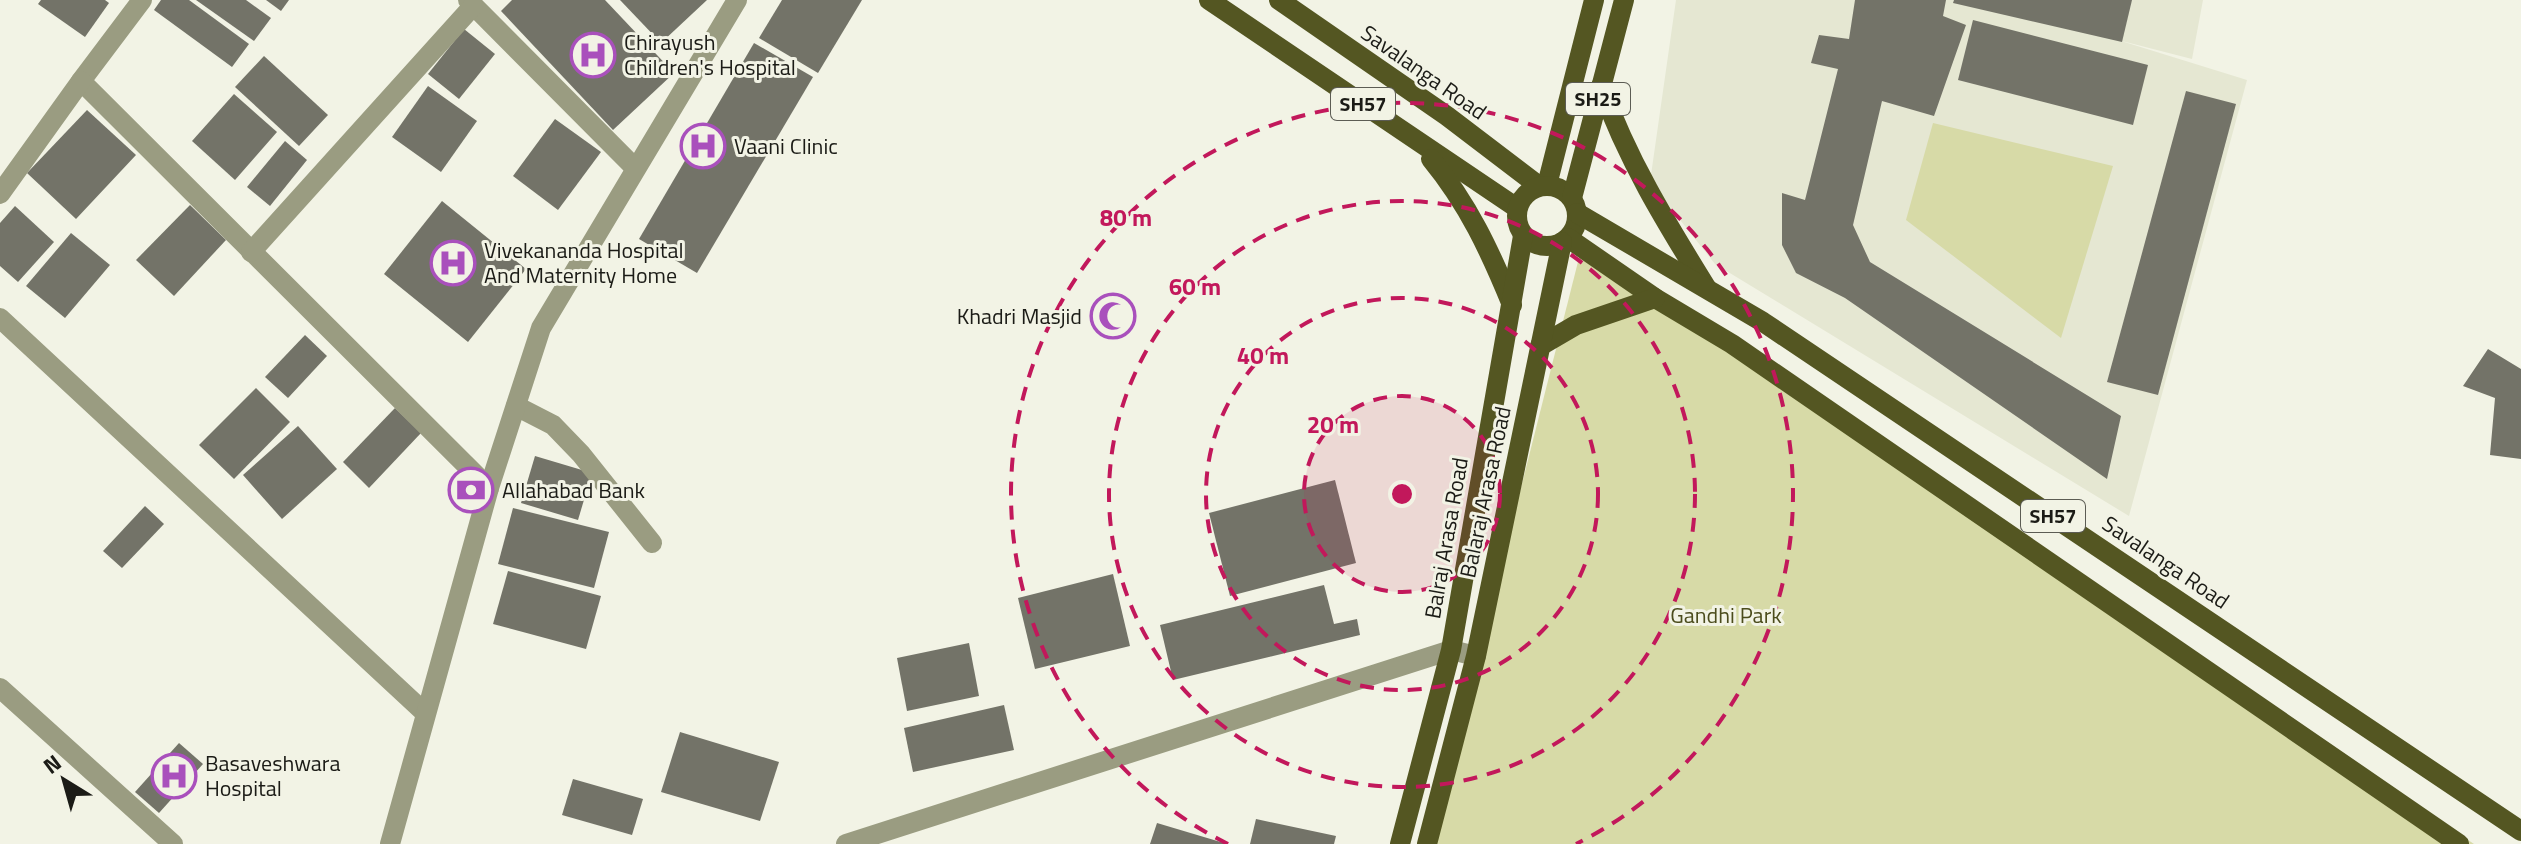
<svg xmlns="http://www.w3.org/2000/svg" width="2521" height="844" font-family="'Titillium Web',sans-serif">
	<rect width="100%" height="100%" fill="#f2f3e5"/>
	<path fill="#e5e7d2" d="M1676,0H2203L2192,59L2118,40L2247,80L2129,516L1715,264L1650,182Z"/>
	<g fill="#d7daa7">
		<path d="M1933,123L2113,166L2061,338L1906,220Z"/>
		<path d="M1583,242L2474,844H1431Z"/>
	</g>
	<g fill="#737368">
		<path d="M41,0H105L109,3L85,37L38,4Z"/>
		<path d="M161,0H189L249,44L232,67L154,10Z"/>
		<path d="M196,0H246L271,18L254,41Z"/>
		<path d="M266,0H289L281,11Z"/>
		<path d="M512,0H605L674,73L613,130L501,11Z"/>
		<path d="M620,0H707L661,43Z"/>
		<path d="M782,0H862L818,73L759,38Z"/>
		<path d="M1855,0H1946L1943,16L1966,25L1934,116L1882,101L1853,225L1870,262L2121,416L2107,479L1845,298L1796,273L1782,245V193L1805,200L1838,69L1811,63L1819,35L1849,39Z"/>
		<path d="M1954,0H2132L2122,42L1953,3Z"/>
		<path d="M1973,20L2148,65L2133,125L1958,80Z"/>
		<path d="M464,29L495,54L459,99L428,74Z"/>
		<path d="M754,43L813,77L697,273L639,239Z"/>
		<path d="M264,56L328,115L299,146L235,87Z"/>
		<path d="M428,86L477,121L441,172L392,137Z"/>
		<path d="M2186,91L2236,104L2158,395L2107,382Z"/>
		<path d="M234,94L277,132L235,180L192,141Z"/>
		<path d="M87,110L136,155L76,219L27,173Z"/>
		<path d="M555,119L601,152L558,210L513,176Z"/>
		<path d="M285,141L307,160L270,206L247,187Z"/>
		<path d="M442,201L526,269L468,342L384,274Z"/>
		<path d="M190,205L226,240L174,296L136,260Z"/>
		<path d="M15,206L54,242L18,282L0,266V223Z"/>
		<path d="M71,233L110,265L65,318L26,286Z"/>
		<path d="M305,335L327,356L288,398L265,377Z"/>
		<path d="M2488,349L2521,369V459L2490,455L2495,398L2463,386Z"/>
		<path d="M256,388L290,422L234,479L199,445Z"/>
		<path d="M395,408L421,433L369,488L343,462Z"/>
		<path d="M298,426L337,469L282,519L243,475Z"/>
		<path d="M535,456L592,473L578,520L521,503Z"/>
		<path d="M1335,480L1356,563L1230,596L1209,513Z"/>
		<path d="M145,506L164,524L122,568L103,551Z"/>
		<path d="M513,508L609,532L594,588L498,564Z"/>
		<path d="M508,571L601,596L586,649L493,624Z"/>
		<path d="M1113,574L1130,646L1035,669L1018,598Z"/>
		<path d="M1324,585L1334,624L1357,619L1360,635L1173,680L1160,625Z"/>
		<path d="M969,643L979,696L907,711L897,658Z"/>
		<path d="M1004,705L1014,750L913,772L904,728Z"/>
		<path d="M680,732L779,762L760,821L661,792Z"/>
		<path d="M179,743L203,764L159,813L135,792Z"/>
		<path d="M573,779L643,799L632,835L562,815Z"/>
		<path d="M1256,819L1336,836L1334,844H1250Z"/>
		<path d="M1157,823L1224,843V844H1150Z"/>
	</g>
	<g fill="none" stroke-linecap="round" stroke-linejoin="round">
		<g stroke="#9a9c81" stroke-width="20">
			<path d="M142,0L81,81L489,488"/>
			<path d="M468,0L635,168"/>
			<path d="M0,194L81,81"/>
			<path d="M251,252L473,6"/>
			<path d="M0,318L424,712"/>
			<path d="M516,406L553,425L581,454L652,543"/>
			<path d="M0,688L173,844"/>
			<path d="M390,844L489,488L541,328L737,0"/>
			<path d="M846,844L1451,650L1476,656"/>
		</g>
		<g stroke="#545622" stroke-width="20">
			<path d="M1209,0L1517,208"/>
			<path d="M1279,0L1447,116L1539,186"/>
			<path d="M1601,86C1627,159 1665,221 1706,287"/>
			<path d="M1431,159C1468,204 1490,251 1512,305"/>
			<path d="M1547,185L1594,0"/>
			<circle cx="1547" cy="216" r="30"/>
			<path d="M1572,198L1624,0"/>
			<path d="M1577,213L1763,322L2521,831"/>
			<path d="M1568,238L1655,298L1732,344L2459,844"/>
			<path d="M1540,346L1576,325L1655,298"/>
			<path d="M1400,844L1451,650L1523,236"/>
			<path d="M1427,844L1476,656L1562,242"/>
		</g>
	</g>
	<circle cx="1402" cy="494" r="98" fill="#c2185b" fill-opacity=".12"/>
	<g fill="none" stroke="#c2185b" stroke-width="4" stroke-dasharray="14 10">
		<circle cx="1402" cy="494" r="98"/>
		<circle cx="1402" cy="494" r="196"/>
		<circle cx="1402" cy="494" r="293"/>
		<path d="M1228 844A391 391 0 1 1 1576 844"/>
	</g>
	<defs>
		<g id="hospital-ring" transform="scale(2.3)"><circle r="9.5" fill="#f2f3e5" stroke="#a950bc" stroke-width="1.5"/><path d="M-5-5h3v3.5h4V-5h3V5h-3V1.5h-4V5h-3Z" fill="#a950bc"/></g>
		<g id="mosque-ring" transform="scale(2.3)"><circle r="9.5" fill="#f2f3e5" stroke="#a950bc" stroke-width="1.5"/><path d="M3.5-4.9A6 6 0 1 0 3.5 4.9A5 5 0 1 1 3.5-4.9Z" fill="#a950bc"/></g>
		<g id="bank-ring" transform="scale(2.3)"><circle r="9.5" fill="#f2f3e5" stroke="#a950bc" stroke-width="1.5"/><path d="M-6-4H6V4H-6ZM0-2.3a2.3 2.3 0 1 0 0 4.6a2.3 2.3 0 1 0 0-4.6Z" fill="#a950bc"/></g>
	</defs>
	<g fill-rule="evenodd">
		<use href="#hospital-ring" x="593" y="55"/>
		<use href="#hospital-ring" x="703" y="146"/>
		<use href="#hospital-ring" x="453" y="263"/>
		<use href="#mosque-ring" x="1113" y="316"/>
		<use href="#bank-ring" x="471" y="490"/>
		<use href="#hospital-ring" x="174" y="776"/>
	</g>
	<g text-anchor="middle" stroke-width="6" stroke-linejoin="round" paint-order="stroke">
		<g fill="#f2f3e5" stroke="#5c5c54" stroke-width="2">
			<rect x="1566" y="83" width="64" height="32" rx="6"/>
			<rect x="1331" y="88" width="64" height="32" rx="6"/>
			<rect x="2021" y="500" width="64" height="32" rx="6"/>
		</g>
		<g font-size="20" font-weight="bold" fill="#1b1b16">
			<text x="1598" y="106">SH25</text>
			<text x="1363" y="111">SH57</text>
			<text x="2053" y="523">SH57</text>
		</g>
		<g font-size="22" fill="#1b1b16" stroke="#f2f3e5" text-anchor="start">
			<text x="624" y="50">Chirayush<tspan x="624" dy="25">Children's Hospital</tspan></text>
			<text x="734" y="154">Vaani Clinic</text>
			<text x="484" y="258">Vivekananda Hospital<tspan x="484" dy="25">And Maternity Home</tspan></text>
			<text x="1082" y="324" text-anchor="end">Khadri Masjid</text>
			<text x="502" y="498">Allahabad Bank</text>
			<text x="205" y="771">Basaveshwara<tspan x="205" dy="25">Hospital</tspan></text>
		</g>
		<g font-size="22" fill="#1b1b16" stroke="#f2f3e5">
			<text transform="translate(1424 72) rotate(35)" y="8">Savalanga Road</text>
			<text transform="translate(1485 492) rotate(-78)" y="8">Balaraj Arasa Road</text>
			<text transform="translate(1446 538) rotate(-80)" y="8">Balraj Arasa Road</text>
			<text transform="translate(2166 562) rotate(34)" y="8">Savalanga Road</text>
		</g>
		<g font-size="22" fill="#4b4c1c" stroke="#f2f3e5">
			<text x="1726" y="623">Gandhi Park</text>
		</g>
	</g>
	<circle cx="1402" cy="494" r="12" fill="#c2185b" stroke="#f2f3e5" stroke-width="4"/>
	<g font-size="24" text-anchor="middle" font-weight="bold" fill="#c2185b" stroke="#f2f3e5" stroke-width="6" stroke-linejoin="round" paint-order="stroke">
		<text x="1126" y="226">80 m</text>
		<text x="1195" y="295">60 m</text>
		<text x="1263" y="364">40 m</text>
		<text x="1333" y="433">20 m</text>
	</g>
	<g transform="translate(64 780) rotate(323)" stroke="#f2f3e5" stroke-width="6" paint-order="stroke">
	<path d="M0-6L14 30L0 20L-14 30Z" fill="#1b1b16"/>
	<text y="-12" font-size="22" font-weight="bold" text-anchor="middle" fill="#1b1b16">N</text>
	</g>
</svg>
